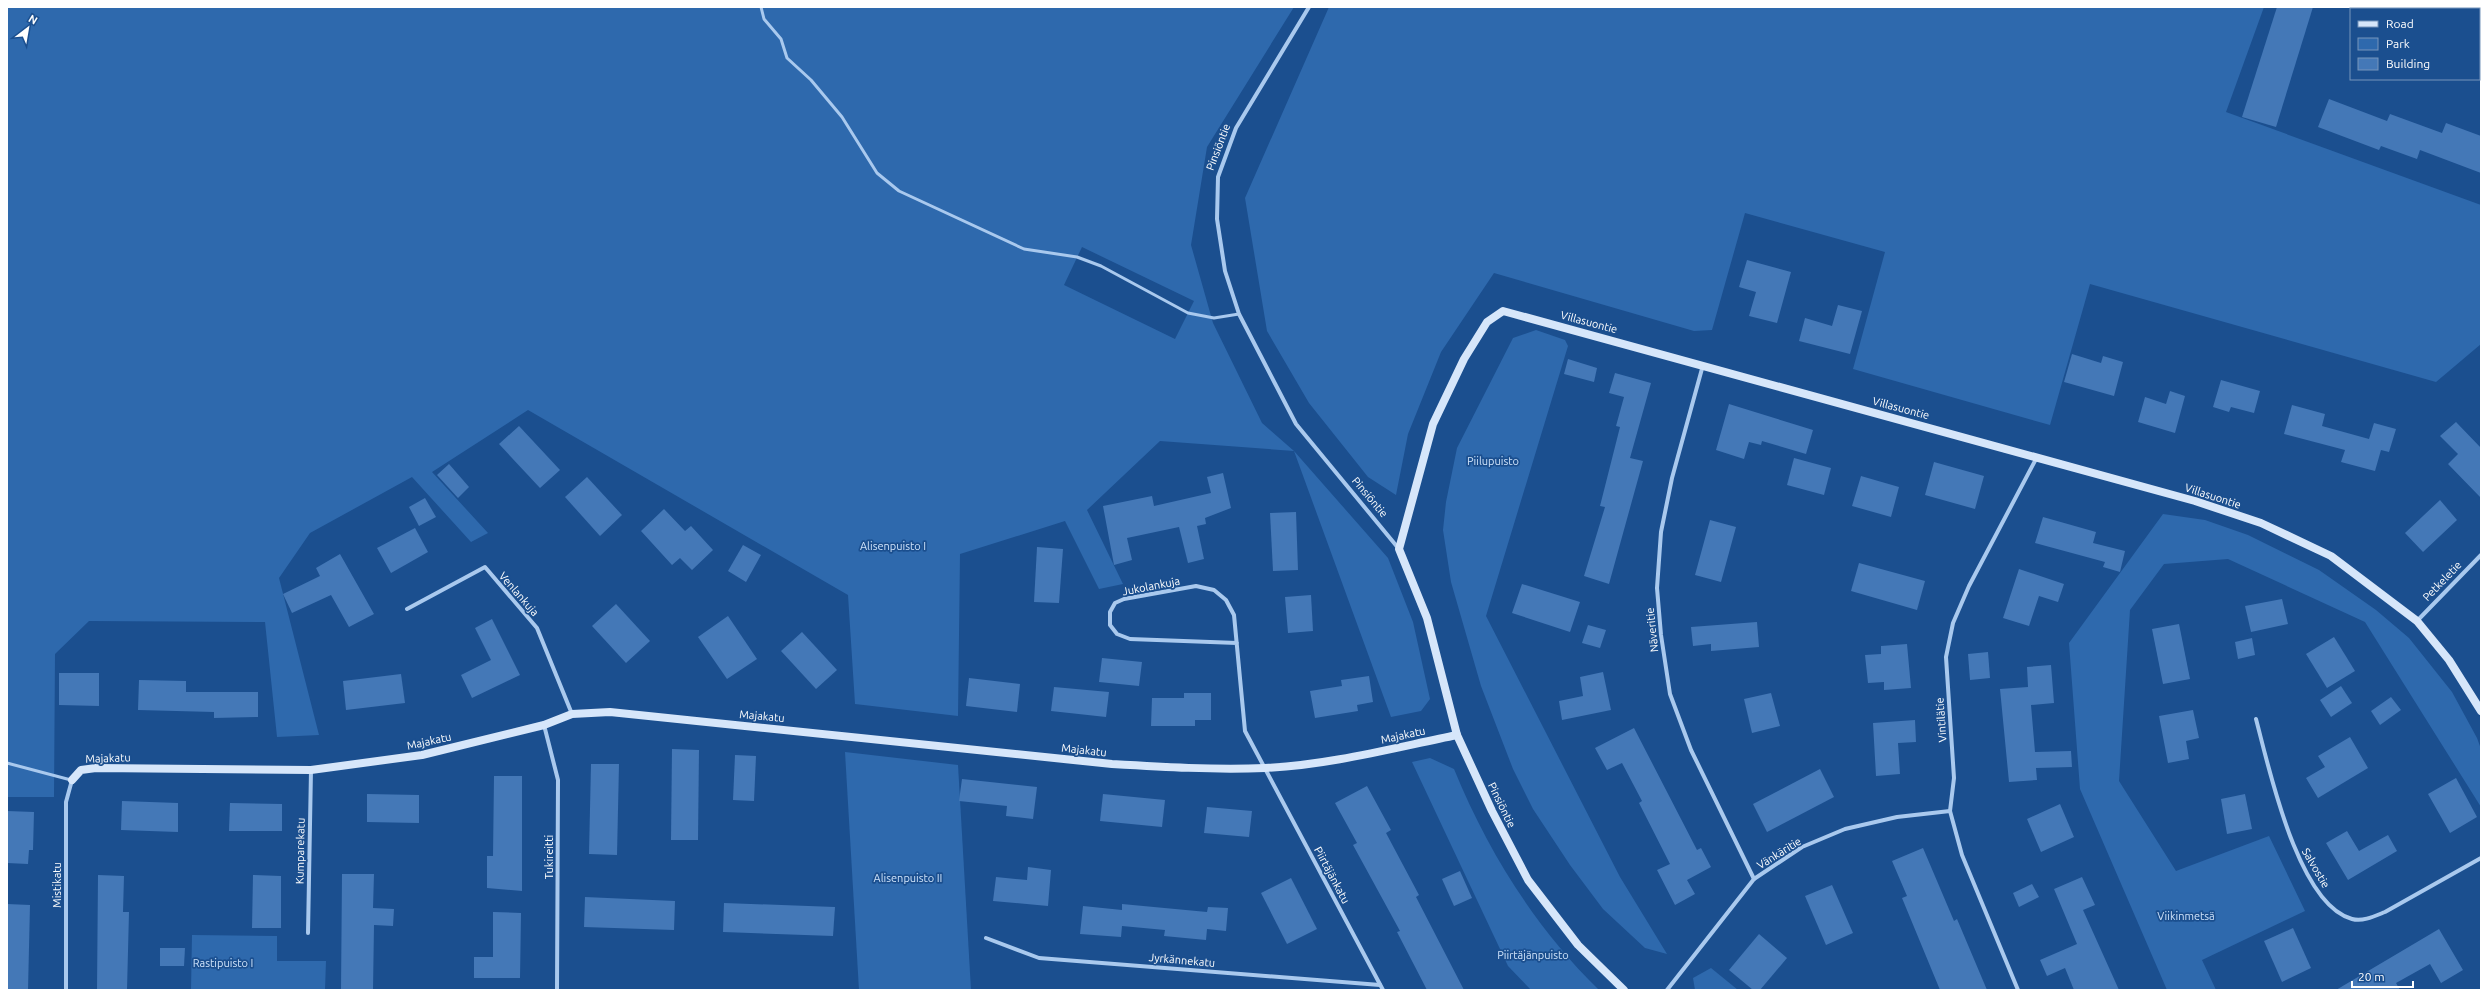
<svg xmlns="http://www.w3.org/2000/svg" width="2488" height="997" font-family="Ubuntu,sans-serif">
	<rect width="100%" height="100%" fill="#1b4f8f"/>
	<g fill="#2e69ad" fill-rule="evenodd">
		<path d="M7,7H1294L1207,147L1191,245L1213,323L1262,423L1294,451L1388,558L1413,622L1430,699L1421,711L1391,717L1294,451L1160,441L1087,510L1123,584L1099,589L1065,521L960,554L958,716L855,704L848,595L528,410L432,472L488,533L471,542L412,477L310,533L279,578L319,735L277,737L265,622L89,621L55,654L54,797H7ZM1082,247L1194,301L1175,339L1064,285Z"/>
		<path d="M1329,7H2264L2226,112L2481,205V344L2436,382L2090,284L2050,425L1853,369L1885,252L1745,213L1712,330L1694,331L1494,273L1441,352L1408,434L1396,495L1368,477L1309,403L1267,331L1245,198Z"/>
		<path d="M1536,330L1565,340L1568,346L1486,616L1620,877L1667,954L1645,948L1603,909L1570,865L1533,809L1513,769L1481,686L1451,582L1443,530L1446,502L1457,448L1513,338Z"/>
		<path d="M2163,514L2205,520L2248,535L2319,570L2376,610L2409,638L2452,692L2477,738L2481,749V807L2365,622L2228,559L2164,564L2130,610L2119,781L2176,871L2269,836L2305,911L2202,960L2216,990H2167L2080,789L2069,643Z"/>
		<path d="M845,752L958,765L971,990H859Z"/>
		<path d="M1430,758L1454,769C1488,852 1535,927 1599,990H1531L1508,966L1412,762Z"/>
		<path d="M192,935L277,936V961H326L325,990H191Z"/>
		<path d="M1711,968L1738,990H1695L1693,978Z"/>
	</g>
	<g fill="#4478b7">
		<path d="M2277,7H2313L2276,127L2242,117Z"/>
		<path d="M2329,99L2387,121L2390,114L2442,133L2446,123L2481,136V173L2420,150L2417,159L2381,146L2379,150L2318,127Z"/>
		<path d="M1747,260L1791,272L1777,323L1749,316L1756,292L1739,287Z"/>
		<path d="M1838,305L1862,311L1850,354L1799,341L1805,318L1832,326Z"/>
		<path d="M2072,354L2101,363L2103,356L2123,362L2114,396L2064,382Z"/>
		<path d="M1568,359L1597,368L1594,382L1564,374Z"/>
		<path d="M1615,373L1651,383L1630,458L1643,461L1609,584L1584,576L1605,507L1600,506L1620,427L1616,426L1624,397L1609,393Z"/>
		<path d="M2221,380L2260,391L2254,413L2231,407L2229,412L2213,407Z"/>
		<path d="M2170,391L2185,396L2175,433L2138,422L2145,397L2166,404Z"/>
		<path d="M1729,404L1813,430L1806,454L1762,441L1761,445L1749,442L1744,459L1716,450Z"/>
		<path d="M2292,405L2325,414L2322,426L2369,439L2374,423L2396,429L2389,452L2381,450L2375,471L2341,462L2345,450L2284,434Z"/>
		<path d="M2456,422L2481,448V498L2448,464L2458,454L2440,436Z"/>
		<path d="M519,426L560,470L540,488L499,444Z"/>
		<path d="M1794,458L1831,468L1824,495L1787,485Z"/>
		<path d="M1934,462L1984,476L1975,509L1925,495Z"/>
		<path d="M449,464L469,487L458,498L437,475Z"/>
		<path d="M1223,473L1231,508L1205,518L1206,524L1197,526L1204,559L1188,563L1179,527L1127,538L1132,560L1114,565L1103,506L1152,496L1154,506L1211,493L1207,477Z"/>
		<path d="M1861,476L1899,487L1891,517L1852,506Z"/>
		<path d="M587,477L622,515L600,536L565,497Z"/>
		<path d="M425,498L436,517L419,526L409,507Z"/>
		<path d="M2440,500L2457,520L2423,552L2405,533Z"/>
		<path d="M664,509L685,531L691,526L713,550L692,570L680,558L672,565L641,531Z"/>
		<path d="M1296,512L1298,570L1273,571L1270,513Z"/>
		<path d="M2043,517L2096,532L2093,543L2125,551L2120,572L2103,567L2105,562L2035,543Z"/>
		<path d="M1710,520L1736,527L1721,582L1695,575Z"/>
		<path d="M415,528L428,552L391,573L377,548Z"/>
		<path d="M743,545L761,555L746,582L728,571Z"/>
		<path d="M1037,547L1063,549L1059,603L1034,602Z"/>
		<path d="M340,554L374,614L349,627L331,595L292,613L283,594L320,576L316,568Z"/>
		<path d="M1859,563L1925,581L1917,610L1851,591Z"/>
		<path d="M2019,569L2064,584L2058,602L2039,596L2029,626L2003,618Z"/>
		<path d="M1522,584L1580,602L1570,632L1512,613Z"/>
		<path d="M1311,595L1313,631L1288,633L1285,597Z"/>
		<path d="M2282,599L2288,624L2251,632L2245,606Z"/>
		<path d="M616,604L650,641L626,663L592,626Z"/>
		<path d="M728,616L757,659L727,679L698,637Z"/>
		<path d="M492,619L520,675L472,698L461,675L491,660L475,628Z"/>
		<path d="M1757,622L1759,647L1711,651V644L1693,646L1691,627Z"/>
		<path d="M2179,624L2190,679L2163,684L2152,629Z"/>
		<path d="M1588,625L1606,630L1600,648L1582,643Z"/>
		<path d="M802,632L837,670L816,689L781,651Z"/>
		<path d="M2334,637L2355,671L2327,688L2306,654Z"/>
		<path d="M2252,638L2255,655L2238,659L2235,642Z"/>
		<path d="M1907,644L1911,688L1884,690V682L1868,683L1865,655L1881,654V646Z"/>
		<path d="M1988,652L1990,678L1970,680L1968,654Z"/>
		<path d="M1102,658L1142,662L1139,686L1099,682Z"/>
		<path d="M2051,665L2054,703L2031,705L2035,752L2071,751L2072,767L2036,768L2037,780L2009,782L2000,689L2028,687L2027,667Z"/>
		<path d="M1603,672L1611,710L1562,720L1559,701L1583,696L1580,677Z"/>
		<path d="M59,673H99V706L59,705Z"/>
		<path d="M401,674L405,703L346,710L343,681Z"/>
		<path d="M1369,676L1373,702L1357,705L1358,711L1315,718L1310,691L1342,686L1341,680Z"/>
		<path d="M969,678L1020,684L1017,712L966,706Z"/>
		<path d="M139,680L186,681V692H258V717L214,718V712L138,710Z"/>
		<path d="M2341,686L2352,703L2331,717L2320,700Z"/>
		<path d="M1054,687L1109,692L1106,717L1051,711Z"/>
		<path d="M1184,693H1211V720H1195V726H1151L1152,698H1184Z"/>
		<path d="M1771,693L1780,726L1752,733L1744,699Z"/>
		<path d="M2391,697L2401,710L2380,725L2371,711Z"/>
		<path d="M2193,710L2199,738L2186,741L2189,759L2168,763L2159,716Z"/>
		<path d="M1915,720L1916,742L1898,743L1900,774L1876,776L1873,723Z"/>
		<path d="M1634,728L1697,850L1701,848L1711,867L1687,880L1695,894L1675,905L1657,870L1670,864L1639,803L1642,801L1622,763L1607,770L1595,748Z"/>
		<path d="M2350,737L2368,768L2318,798L2306,778L2325,767L2318,756Z"/>
		<path d="M672,749L699,750L698,840H671Z"/>
		<path d="M735,755L756,756L754,801L733,800Z"/>
		<path d="M591,764H619L617,855L589,854Z"/>
		<path d="M1820,769L1834,797L1767,832L1753,804Z"/>
		<path d="M494,776H522V891L487,888V856H493Z"/>
		<path d="M2456,778L2477,817L2450,833L2428,794Z"/>
		<path d="M962,779L1037,787L1033,819L1006,816L1007,806L959,801Z"/>
		<path d="M1367,786L1391,830L1386,833L1419,895L1416,897L1464,990H1427L1397,932L1400,931L1353,845L1357,843L1335,803Z"/>
		<path d="M367,794L419,795V823L367,822Z"/>
		<path d="M1103,794L1165,800L1162,827L1100,821Z"/>
		<path d="M2245,794L2252,829L2227,834L2221,799Z"/>
		<path d="M122,801L178,803V832L121,830Z"/>
		<path d="M230,803L282,804V831H229Z"/>
		<path d="M2060,804L2074,837L2041,852L2027,819Z"/>
		<path d="M1207,807L1252,811L1249,837L1204,833Z"/>
		<path d="M7,811L34,812L33,850H29L28,864L7,863Z"/>
		<path d="M2347,831L2359,851L2388,835L2397,851L2348,880L2326,843Z"/>
		<path d="M1923,848L1954,921L1957,919L1987,990H1940L1902,898L1907,896L1892,861Z"/>
		<path d="M1028,867L1051,870L1048,906L993,901L996,877L1027,880Z"/>
		<path d="M1460,871L1472,898L1454,906L1442,879Z"/>
		<path d="M342,874H374L373,908L394,909L393,926L374,925L373,990H341Z"/>
		<path d="M98,875L124,876L123,912H129L127,990H97Z"/>
		<path d="M253,875L281,876V928H252Z"/>
		<path d="M2082,877L2095,905L2083,910L2119,990H2074L2065,968L2047,976L2040,960L2077,944L2054,889Z"/>
		<path d="M1291,878L1317,929L1287,944L1261,893Z"/>
		<path d="M2032,884L2039,897L2019,907L2013,893Z"/>
		<path d="M1832,885L1853,933L1826,945L1805,896Z"/>
		<path d="M585,897L675,901L674,930L584,927Z"/>
		<path d="M724,903L835,907L833,936L723,932Z"/>
		<path d="M7,904L30,905L28,990H7Z"/>
		<path d="M1122,904L1207,912L1208,907L1228,908L1226,931L1207,929L1206,940L1164,936L1165,930L1122,926L1121,937L1080,934L1083,906L1122,910Z"/>
		<path d="M493,912L521,913L520,978H474V957H493Z"/>
		<path d="M2293,928L2311,968L2282,982L2264,941Z"/>
		<path d="M2439,929L2463,970L2441,983L2430,964L2396,983L2400,990H2336Z"/>
		<path d="M1759,934L1787,958L1760,990H1753L1729,970Z"/>
		<path d="M160,948H185L184,966H160Z"/>
	</g>
	<g fill="none" stroke-linecap="round" stroke-linejoin="round">
		<g stroke="#a9c9ee" stroke-width="3">
			<path d="M761,7L764,19L781,39L787,58L811,80L842,117L877,173L899,191L1024,249L1077,257L1101,266L1188,313L1214,318L1239,314"/>
			<path d="M7,763L71,780"/>
		</g>
		<g stroke="#a9c9ee" stroke-width="4">
			<path d="M1309,7L1236,128L1218,177L1217,219L1225,271L1239,314L1296,424L1399,549"/>
			<path d="M2371,7L2376,9"/>
			<path d="M2479,48L2481,49"/>
			<path d="M1703,365L1672,478L1661,532L1657,588L1661,635L1670,694L1691,750L1754,879"/>
			<path d="M407,609L485,567L537,628L572,714"/>
			<path d="M2417,621L2481,555"/>
			<path d="M1237,643L1130,639L1117,634L1110,625V612L1115,603L1124,599L1196,586L1214,590L1226,600L1234,615L1245,731L1383,990"/>
			<path d="M2256,719C2269,768 2298,905 2352,919C2363,922 2375,916 2385,912L2481,858"/>
			<path d="M544,725L558,780L557,990"/>
			<path d="M308,933L311,770"/>
			<path d="M986,938L1039,958L1380,985"/>
			<path d="M66,990V802L72,780"/>
			<path d="M1667,990L1754,879L1802,847L1845,829L1897,817L1950,811"/>
			<path d="M2018,990L1962,855L1950,811L1954,778L1946,657L1953,623L1969,586L2037,457"/>
		</g>
		<g stroke="#d6e6fa" stroke-width="8">
			<path d="M72,780L81,770L96,768L311,770L422,755L544,725L572,714L610,712L1112,764C1163,767 1214,770 1265,768C1329,765 1393,748 1457,735"/>
			<path d="M1624,990L1578,945L1528,880L1492,811L1457,735L1427,618L1399,549L1433,424L1464,359L1487,322L1503,311L2195,501L2261,523L2331,556L2417,621L2449,660L2481,711"/>
		</g>
	</g>
	<g text-anchor="middle" stroke-width="3.5" stroke-linejoin="round" paint-order="stroke">
		<g font-size="11" fill="#fff" stroke="#1b4f8f">
			<text transform="translate(1218 147) rotate(-69)" y="4">Pinsiöntie</text>
			<text transform="translate(1589 322) rotate(15)" y="4">Villasuontie</text>
			<text transform="translate(1901 408) rotate(15)" y="4">Villasuontie</text>
			<text transform="translate(2213 496) rotate(18)" y="4">Villasuontie</text>
			<text transform="translate(1370 497) rotate(50)" y="4">Pinsiöntie</text>
			<text transform="translate(2442 581) rotate(-46)" y="4">Petkeletie</text>
			<text transform="translate(1151 586) rotate(-11)" y="4">Jukolankuja</text>
			<text transform="translate(519 594) rotate(49)" y="4">Venlankuja</text>
			<text transform="translate(1652 630) rotate(-96)" y="4">Näveritie</text>
			<text transform="translate(762 716) rotate(5)" y="4">Majakatu</text>
			<text transform="translate(1941 720) rotate(-94)" y="4">Vintilätie</text>
			<text transform="translate(1403 735) rotate(-12)" y="4">Majakatu</text>
			<text transform="translate(429 741) rotate(-12)" y="4">Majakatu</text>
			<text transform="translate(1084 750) rotate(6)" y="4">Majakatu</text>
			<text transform="translate(108 758) rotate(-2)" y="4">Majakatu</text>
			<text transform="translate(1502 805) rotate(64)" y="4">Pinsiöntie</text>
			<text transform="translate(300 851) rotate(-89)" y="4">Kumparekatu</text>
			<text transform="translate(1779 853) rotate(-32)" y="4">Vänkäritie</text>
			<text transform="translate(549 857) rotate(-90)" y="4">Tukireitti</text>
			<text transform="translate(2316 868) rotate(60)" y="4">Salvostie</text>
			<text transform="translate(1332 875) rotate(62)" y="4">Piirtäjänkatu</text>
			<text transform="translate(57 885) rotate(-90)" y="4">Mistikatu</text>
			<text transform="translate(1182 960) rotate(5)" y="4">Jyrkännekatu</text>
		</g>
		<g font-size="11" fill="#cfe3fa" stroke="#1b4f8f">
			<text x="1493" y="465">Piilupuisto</text>
			<text x="893" y="550">Alisenpuisto I</text>
			<text x="908" y="882">Alisenpuisto II</text>
			<text x="2186" y="920">Viikinmetsä</text>
			<text x="1533" y="959">Piirtäjänpuisto</text>
			<text x="223" y="967">Rastipuisto I</text>
		</g>
	</g>
	<rect width="2488" height="997" fill="none" stroke="#ffffff" stroke-width="16"/>
	<rect x="2350" y="8" width="130" height="72" fill="#1b4f8f" stroke="#7695bc"/>
	<rect x="2358" y="21" width="20" height="6" fill="#d6e6fa" stroke="#7695bc"/>
	<text x="2386" y="28" font-size="12" fill="#ffffff">Road</text>
	<rect x="2358" y="38" width="20" height="12" fill="#2e69ad" stroke="#7695bc"/>
	<text x="2386" y="48" font-size="12" fill="#ffffff">Park</text>
	<rect x="2358" y="58" width="20" height="12" fill="#4478b7" stroke="#7695bc"/>
	<text x="2386" y="68" font-size="12" fill="#ffffff">Building</text>
	<g transform="translate(28 28) rotate(31)" stroke="#1b4f8f" stroke-width="3" paint-order="stroke">
	<path d="M0-3L7 15L0 10L-7 15Z" fill="#ffffff"/>
	<text y="-6" font-size="11" font-weight="bold" text-anchor="middle" fill="#ffffff">N</text>
	</g>
	<path d="M2352 981v6h61v-6" fill="none" stroke="#ffffff" stroke-width="2"/>
	<text x="2358" y="981" font-size="12" fill="#ffffff" stroke="#1b4f8f" stroke-width="3" paint-order="stroke">20 m</text>
</svg>
